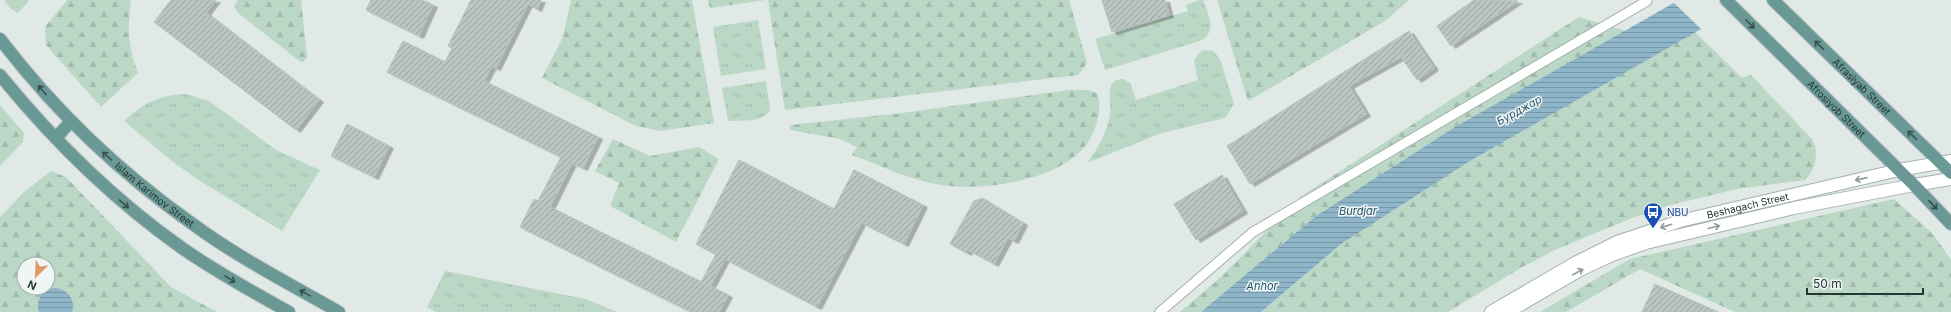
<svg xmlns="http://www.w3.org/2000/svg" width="1951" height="312" font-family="Inter,sans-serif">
	<defs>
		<pattern id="grass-tufts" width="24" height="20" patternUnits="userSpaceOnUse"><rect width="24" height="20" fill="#bbd8c7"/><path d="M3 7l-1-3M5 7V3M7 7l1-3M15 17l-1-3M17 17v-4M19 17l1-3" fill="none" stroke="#a0baac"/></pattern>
		<pattern id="forest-firs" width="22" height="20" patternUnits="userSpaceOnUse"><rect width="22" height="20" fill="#bbd8c7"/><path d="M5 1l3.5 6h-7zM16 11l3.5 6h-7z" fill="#a0baac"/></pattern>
		<pattern id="water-rules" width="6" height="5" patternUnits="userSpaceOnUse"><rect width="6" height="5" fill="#8eb6c8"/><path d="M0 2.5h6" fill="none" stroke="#7495a3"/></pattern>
		<pattern id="building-hatch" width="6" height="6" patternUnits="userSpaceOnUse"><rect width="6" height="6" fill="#b9c6c3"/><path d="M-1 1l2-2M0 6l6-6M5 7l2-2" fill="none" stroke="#96a29f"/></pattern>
		<filter id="shadow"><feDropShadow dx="4.5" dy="2.5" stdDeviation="0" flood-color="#0004"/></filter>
	</defs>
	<rect width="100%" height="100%" fill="#e0e9e6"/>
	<g fill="url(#grass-tufts)">
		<path d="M1199,0H1203C1208,14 1217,29 1203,40L1105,70L1095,39L1188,11L1186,5Z"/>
		<path d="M758,20L766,69L721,76L713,27Z"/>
		<path d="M1203,50L1213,51L1220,59L1234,104L1225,118L1162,133L1087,163C1099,147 1108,131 1110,112C1111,104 1108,94 1111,87C1113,81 1117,79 1123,79L1130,83L1136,100L1198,80L1194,61L1199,53Z"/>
		<path d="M766,81L770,110C762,123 742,120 728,121L722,88Z"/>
		<path d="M186,94L209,101L276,150L320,170L282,231L200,181L173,162L124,121C143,103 160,95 186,94Z"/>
		<path d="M445,271L586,299L617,312H436L427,307Z"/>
	</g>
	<g fill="url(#forest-firs)" fill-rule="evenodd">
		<path d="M4,0H29L18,13L11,9Z"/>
		<path d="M67,0H131C127,27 128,48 138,73L101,107L46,45L45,27Z"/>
		<path d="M238,0H301L307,57L302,63L238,13L234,6Z"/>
		<path d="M571,0H692L714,123L660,131L636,126L542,78L563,37Z"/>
		<path d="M708,0H766L710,8Z"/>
		<path d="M768,0H1069L1087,63L1078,75L785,110Z"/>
		<path d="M1217,0H1409L1385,21L1248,101Z"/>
		<path d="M1579,17L1626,31L1455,127L1316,216L1201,312H1180L1222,276L1300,197Z"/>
		<path d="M1695,32L1742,78L1750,74L1812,139C1820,153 1815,169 1805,180L1737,189L1670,205L1632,218L1555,250L1519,269L1448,312H1261L1341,244L1470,161Z"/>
		<path d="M1069,90H1088L1097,93C1103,109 1097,127 1088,142C1063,181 979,193 936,184C907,179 880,165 852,155L857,147L840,139L790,130V125L902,113Z"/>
		<path d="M0,105L24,133L23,142L0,166Z"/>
		<path d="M613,139L650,156L699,147L719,159L676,242L610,206L619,183L595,171Z"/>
		<path d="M51,171L66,177L171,287L217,312H0V217L24,192ZM24,264H48V288H24Z"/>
		<path d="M1894,199L1933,234L1951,260V312H1735L1640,269L1566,312H1540L1630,259Z"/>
	</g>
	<g fill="url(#water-rules)">
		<path d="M1679,0H1752L1470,161L1341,244L1261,312H1201L1316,216L1455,127Z"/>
		<path d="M53,288C66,288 76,298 72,312H39C35,300 42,291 53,288Z"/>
	</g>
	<path fill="#e0e9e6" d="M1675,0H1754L1702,30L1673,2Z"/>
	<g fill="url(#building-hatch)" stroke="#b3c2be" filter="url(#shadow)">
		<path d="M171,0H216L206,13L319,100L296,130L154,22Z"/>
		<path d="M371,0H422L433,5L419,36L366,10Z"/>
		<path d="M471,0H541L537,9L528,4L496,68L492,66L484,81L598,137L583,168L572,163L550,207L728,295L719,312H691L520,227L534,199L538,201L561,157L387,72L403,41L445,62L452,48L448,46Z"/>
		<path d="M1102,0H1165L1169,15L1112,32Z"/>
		<path d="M1474,0L1518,1L1451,46L1437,26Z"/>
		<path d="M1409,31L1418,45L1401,57L1349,86L1366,114L1250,184L1227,146Z"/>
		<path d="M1418,45L1434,68L1417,80L1401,57Z"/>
		<path d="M347,124L389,146L374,177L331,156Z"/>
		<path d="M739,160L861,223L817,307L696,244Z"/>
		<path d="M854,170L923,205L904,244L834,209Z"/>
		<path d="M1222,175L1243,211L1196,240L1174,204Z"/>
		<path d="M982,198L1023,223L1014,241L1008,238L994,264L968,250L967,253L950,244L974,201Z"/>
		<path d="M716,254L725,259L710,287L701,282Z"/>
		<path d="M1655,284L1718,312H1642Z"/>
	</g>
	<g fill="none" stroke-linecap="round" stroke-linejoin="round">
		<g stroke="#a4b0ad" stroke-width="11">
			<path id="pedestrian" d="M1160,312L1253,232L1647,1"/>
		</g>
		<g stroke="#a4b0ad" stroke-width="14">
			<g id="tertiary">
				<path id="s1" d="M1491,312L1577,262L1617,242L1680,221L1899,170"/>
				<path d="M1508,312L1580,270L1612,255L1646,243L1794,208L1914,185"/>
			</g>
		</g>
		<g stroke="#a1b3af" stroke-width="14">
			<g id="secondary">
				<path d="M1899,170L1951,161"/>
				<path d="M1914,185L1951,179"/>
			</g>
		</g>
		<g stroke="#bdc3c2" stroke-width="14">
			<g id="primary">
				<path id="s2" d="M1726,0L1914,185L1951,224"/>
				<path id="s3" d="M1773,0L1951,173"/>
				<path id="s4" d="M0,39C55,111 120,173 194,225C239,258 290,284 339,312"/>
				<path d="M0,75C53,140 114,200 182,248C216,272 253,292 289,312"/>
				<path d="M56,138L71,121"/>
			</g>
		</g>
		<use href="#pedestrian" stroke="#fff" stroke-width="9"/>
		<use href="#tertiary" stroke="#fff" stroke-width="12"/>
		<use href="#secondary" stroke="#fff" stroke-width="12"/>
		<use href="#primary" stroke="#6a9995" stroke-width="12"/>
	</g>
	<defs><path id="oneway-shaft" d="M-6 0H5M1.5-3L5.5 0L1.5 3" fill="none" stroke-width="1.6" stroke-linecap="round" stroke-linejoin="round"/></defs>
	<g stroke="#35504d">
		<use href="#oneway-shaft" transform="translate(1750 24) rotate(45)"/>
		<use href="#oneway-shaft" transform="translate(1819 45) rotate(-136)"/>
		<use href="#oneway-shaft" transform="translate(42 90) rotate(-131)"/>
		<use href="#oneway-shaft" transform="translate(1912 135) rotate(-136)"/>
		<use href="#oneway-shaft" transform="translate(107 156) rotate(-138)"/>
		<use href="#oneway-shaft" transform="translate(124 204) rotate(41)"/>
		<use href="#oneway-shaft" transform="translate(1933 205) rotate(47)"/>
		<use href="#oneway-shaft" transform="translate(230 279) rotate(32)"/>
		<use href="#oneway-shaft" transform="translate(305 293) rotate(-151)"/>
	</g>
	<g stroke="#919b9a">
		<use href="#oneway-shaft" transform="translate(1861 179) rotate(167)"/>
		<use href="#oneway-shaft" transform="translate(1666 226) rotate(163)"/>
		<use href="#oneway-shaft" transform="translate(1714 227) rotate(-14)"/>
		<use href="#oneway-shaft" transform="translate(1578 272) rotate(-28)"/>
	</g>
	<defs>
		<g id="bus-pin" transform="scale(1)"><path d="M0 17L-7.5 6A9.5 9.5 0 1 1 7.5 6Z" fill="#1a4fb4" stroke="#f0f6f4"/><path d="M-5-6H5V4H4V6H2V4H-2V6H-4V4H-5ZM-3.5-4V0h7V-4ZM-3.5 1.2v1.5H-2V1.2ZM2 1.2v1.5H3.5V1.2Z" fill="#fff"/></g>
	</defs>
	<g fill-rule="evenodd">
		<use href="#bus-pin" x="1653" y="212"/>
	</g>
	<g text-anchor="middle" stroke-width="3" stroke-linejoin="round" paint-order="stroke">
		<g font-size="10" fill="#233735" stroke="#f0f6f4">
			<text dy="4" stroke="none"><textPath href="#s3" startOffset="124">Afrasiyab Street</textPath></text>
			<text dy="4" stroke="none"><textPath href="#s2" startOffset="155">Afrosiyob Street</textPath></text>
			<text dy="4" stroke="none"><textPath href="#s4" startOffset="220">Islam Karimov Street</textPath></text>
			<text dy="4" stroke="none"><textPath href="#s1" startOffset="280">Beshagach Street</textPath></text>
		</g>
		<g font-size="10" fill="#164399" stroke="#f0f6f4" text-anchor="start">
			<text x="1667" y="216">NBU</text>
		</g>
		<g font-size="11" font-style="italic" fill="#24546c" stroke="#f0f6f4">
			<text transform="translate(1519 110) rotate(-29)" y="4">Бурджар</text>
			<text x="1358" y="215">Burdjar</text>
			<text x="1262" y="290">Anhor</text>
		</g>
	</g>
	<g transform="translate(36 276) rotate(204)"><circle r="19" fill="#f0f6f4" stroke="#9eaaa8"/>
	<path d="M0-3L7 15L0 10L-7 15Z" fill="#e19866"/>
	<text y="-6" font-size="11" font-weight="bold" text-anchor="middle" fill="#233735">N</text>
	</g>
	<path d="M1807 288v6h116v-6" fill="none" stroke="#233735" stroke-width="2"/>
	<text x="1813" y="288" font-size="12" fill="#233735" stroke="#f0f6f4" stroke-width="3" paint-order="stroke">50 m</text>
</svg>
